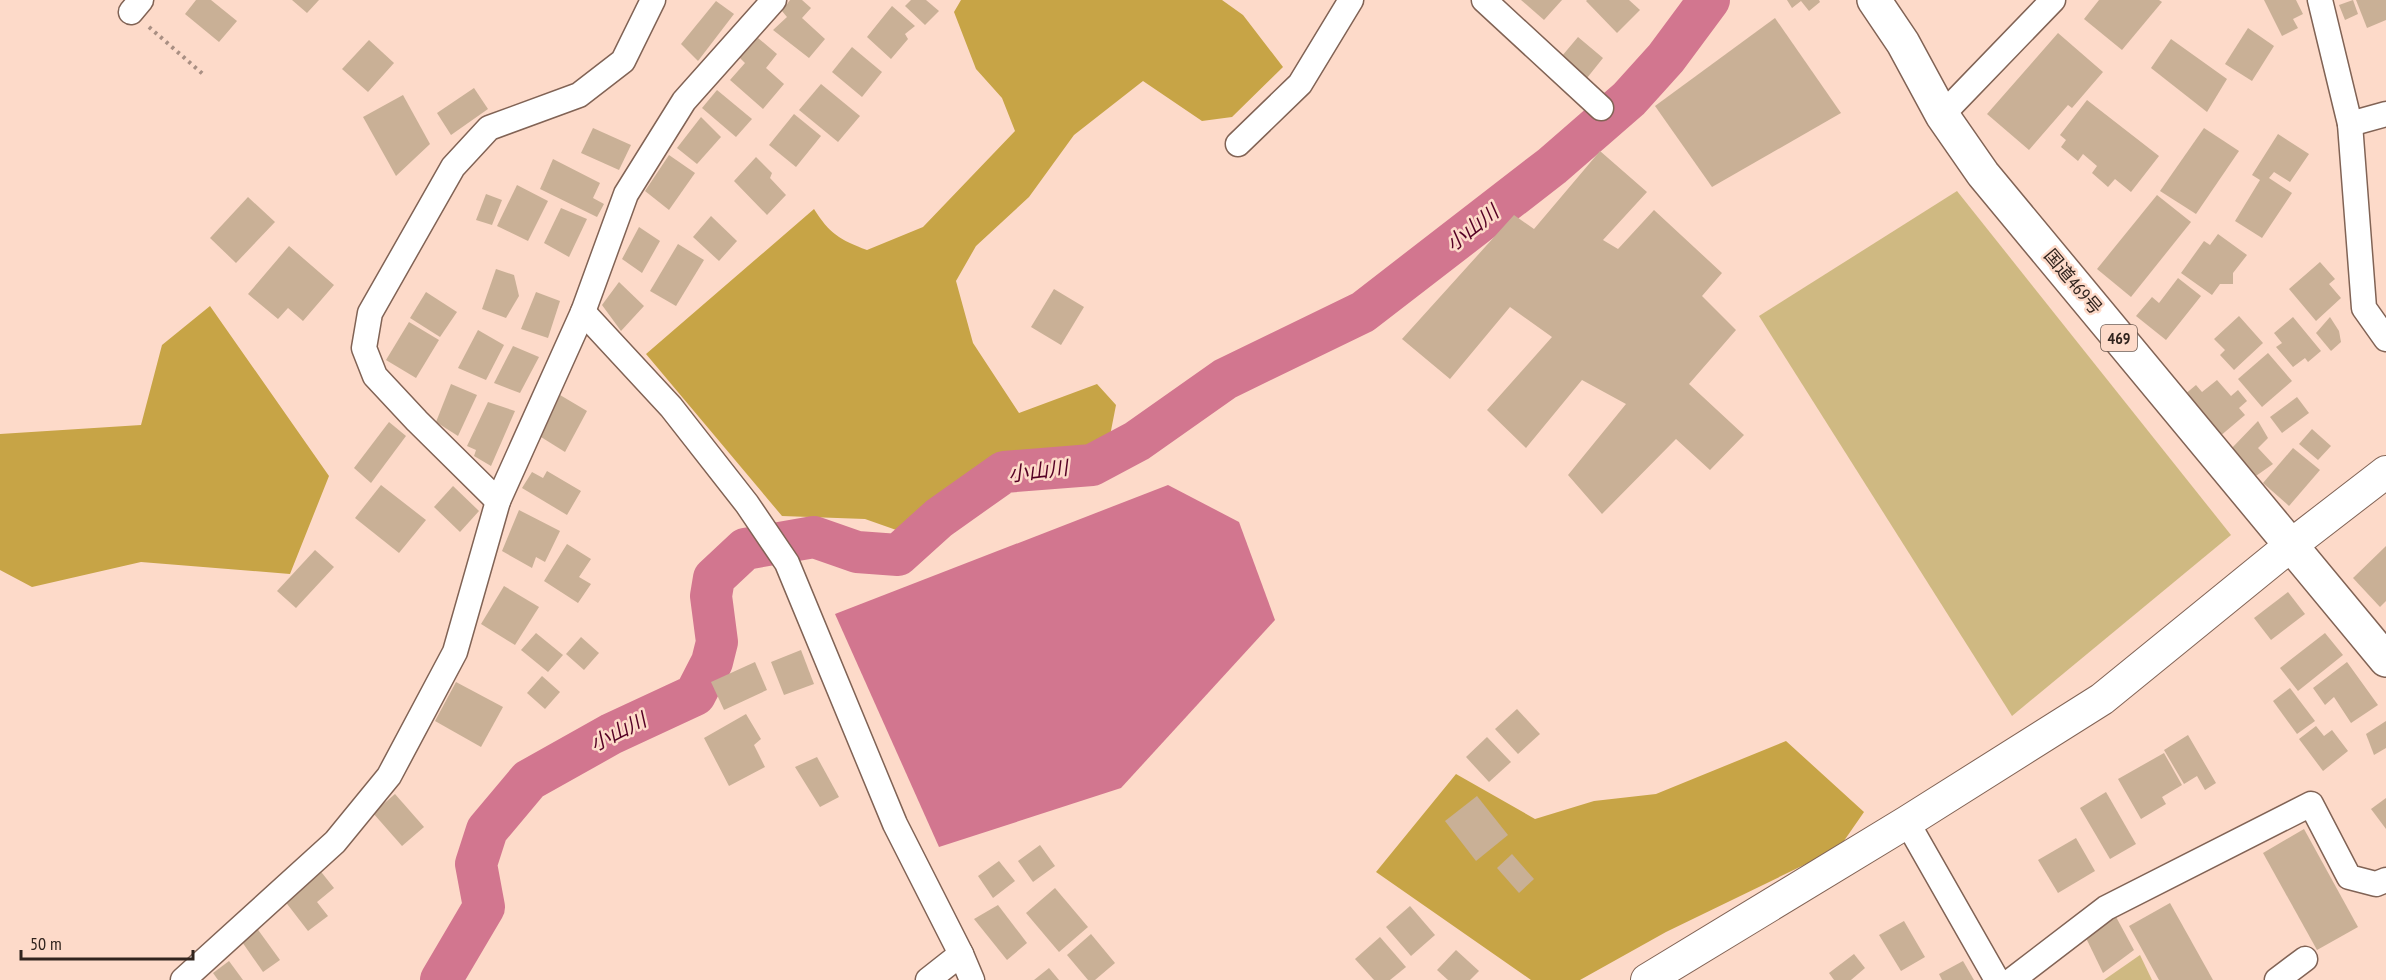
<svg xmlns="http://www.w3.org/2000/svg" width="2386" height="980" font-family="'PT Sans Narrow','Noto Sans JP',sans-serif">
	<rect width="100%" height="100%" fill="#fddac9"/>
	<g fill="#cfb982">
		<path d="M1957,191L2231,535L2012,716L1759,316Z"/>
		<path d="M2140,955L2152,980H2104Z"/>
	</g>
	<g fill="#c7a446">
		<path d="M961,0H1222L1243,15L1283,67L1232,117L1202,121L1143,81L1074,135L1029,197L976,246L956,281L973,343L1019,413L1097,384L1116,405L1108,446L988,471L919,538L865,519L782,516L646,354L814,209C829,233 840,240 867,250L923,227L1015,131L1002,98L976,69L954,12Z"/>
		<path d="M210,306L329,476L290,574L141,562L32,587L0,570V434L141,425L162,345Z"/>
		<path d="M1786,741L1864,812L1839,848L1666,932L1580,980H1531L1376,872L1456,774L1535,819L1594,801L1656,794Z"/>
	</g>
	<path fill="#d2768f" d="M1168,485L1239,522L1275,620L1121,788L939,847L835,614Z"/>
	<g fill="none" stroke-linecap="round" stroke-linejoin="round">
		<path stroke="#d2768f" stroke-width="42" d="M441,980L484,907L476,864L487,830L529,780L611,734L695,695L712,662L717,642L711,596L714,578L745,549L814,537L857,552L898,555L939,518L1004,472L1092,465L1137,441L1225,379L1363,312L1552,166L1629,99L1666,58L1709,0"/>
	</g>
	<g fill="#c9b096">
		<path d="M196,0H211L237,21L219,42L185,14Z"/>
		<path d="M292,0H319L307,13Z"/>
		<path d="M790,0H802L811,8L802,18L825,39L809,58L773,30L787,17L782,11Z"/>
		<path d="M911,0H926L939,11L925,25L905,6Z"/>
		<path d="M1521,0H1562L1544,20Z"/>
		<path d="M1587,0H1629L1640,10L1617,33L1586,1Z"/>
		<path d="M1787,0H1819L1820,2L1809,11L1801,1L1792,8Z"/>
		<path d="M2099,0H2159L2162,2L2122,50L2084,19Z"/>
		<path d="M2264,0H2296L2303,14L2293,19L2298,28L2282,36Z"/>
		<path d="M2353,0L2358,14L2345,20L2339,5Z"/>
		<path d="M2356,0H2386V20L2367,28Z"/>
		<path d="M716,1L734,14L698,61L681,44Z"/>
		<path d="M892,6L915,26L905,34L908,39L891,59L867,37Z"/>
		<path d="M1775,18L1841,113L1712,187L1655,106Z"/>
		<path d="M2248,28L2274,46L2252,81L2225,64Z"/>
		<path d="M2058,33L2103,72L2072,108L2068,105L2029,150L1987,114Z"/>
		<path d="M1578,37L1603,58L1583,83L1569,71L1573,65L1562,56Z"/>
		<path d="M758,38L777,54L766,68L784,84L763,109L730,80L745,63L740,58Z"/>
		<path d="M2171,39L2227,79L2207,112L2151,68Z"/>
		<path d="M369,40L394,63L368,92L342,69Z"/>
		<path d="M852,47L882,72L862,97L832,72Z"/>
		<path d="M821,84L860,116L838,142L799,110Z"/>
		<path d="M474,88L488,109L451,135L437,113Z"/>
		<path d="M717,90L752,119L736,137L702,108Z"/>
		<path d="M403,95L430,144L396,176L363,117Z"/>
		<path d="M2087,100L2159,156L2131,192L2115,179L2108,187L2092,173L2097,166L2083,154L2078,161L2061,147L2066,140L2060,135Z"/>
		<path d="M794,114L821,136L796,167L769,145Z"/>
		<path d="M701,117L721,137L697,164L677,148Z"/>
		<path d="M593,128L631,145L619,170L581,153Z"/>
		<path d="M2204,128L2239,151L2196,214L2160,191Z"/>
		<path d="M2278,134L2309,154L2290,182L2274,172L2269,178L2292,193L2262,238L2235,221L2260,180L2252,175Z"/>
		<path d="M1600,151L1647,192L1603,240L1618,249L1654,210L1722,273L1702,296L1736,330L1689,384L1744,435L1710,470L1676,439L1602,514L1568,475L1626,404L1582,380L1526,448L1487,410L1552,337L1510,307L1450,379L1402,339L1514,215L1534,229Z"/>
		<path d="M669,155L695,173L669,210L645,191Z"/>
		<path d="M756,157L772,173L770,178L786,195L767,215L734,181Z"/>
		<path d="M553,159L600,183L593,198L604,204L597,217L540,189Z"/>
		<path d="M517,185L548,201L528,241L497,226Z"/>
		<path d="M486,194L502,200L492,225L476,220Z"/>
		<path d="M2157,195L2191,222L2131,297L2097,269Z"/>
		<path d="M248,197L275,222L236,263L210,238Z"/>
		<path d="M561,208L587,219L569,257L544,243Z"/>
		<path d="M711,216L737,241L719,261L693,237Z"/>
		<path d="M639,227L660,241L642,273L622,259Z"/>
		<path d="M2218,234L2247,255L2233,273V284H2220L2212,295L2181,273L2204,241L2210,245Z"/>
		<path d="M678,244L704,260L676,306L650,291Z"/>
		<path d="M289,246L334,285L303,321L288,308L278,319L248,294Z"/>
		<path d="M2320,262L2335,279L2329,284L2341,298L2316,321L2289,289Z"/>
		<path d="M496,269L514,275L519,296L506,318L482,309Z"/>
		<path d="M2178,278L2201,296L2166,340L2136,316L2152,297L2159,303Z"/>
		<path d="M619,282L644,306L621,331L602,305Z"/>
		<path d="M1054,289L1084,307L1061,345L1031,327Z"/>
		<path d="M426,292L457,312L440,337L410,318Z"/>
		<path d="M536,292L560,301L548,338L521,329Z"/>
		<path d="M2239,316L2263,343L2234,370L2220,355L2225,350L2214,339Z"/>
		<path d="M2293,317L2321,351L2308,362L2305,358L2293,367L2276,347L2282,343L2274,333Z"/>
		<path d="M2330,317L2339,331L2341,342L2331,351L2316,333Z"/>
		<path d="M409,322L439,340L416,378L386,360Z"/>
		<path d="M478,330L504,345L486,380L458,368Z"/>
		<path d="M513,346L539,357L520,393L494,383Z"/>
		<path d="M2268,353L2292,381L2262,407L2238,379Z"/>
		<path d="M2217,380L2231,396L2238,390L2247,401L2239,408L2245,415L2219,437L2184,395L2196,385L2202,392Z"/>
		<path d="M451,384L477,395L458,436L436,422Z"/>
		<path d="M560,395L587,411L565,452L541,437Z"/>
		<path d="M2297,397L2309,413L2282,433L2270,417Z"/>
		<path d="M488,402L515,411L491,466L474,456L476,450L467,446Z"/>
		<path d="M2258,421L2268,438L2258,448L2273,464L2253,478L2230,450Z"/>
		<path d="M389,422L406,436L371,483L354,468Z"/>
		<path d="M2312,429L2331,446L2318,460L2299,444Z"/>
		<path d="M2293,448L2320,470L2289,506L2263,483Z"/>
		<path d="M547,471L581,491L567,515L522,488L532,472L543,478Z"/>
		<path d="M381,485L426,520L399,553L355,518Z"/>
		<path d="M453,486L479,511L460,532L434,507Z"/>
		<path d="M519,510L560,531L545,562L536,557L532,568L502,551Z"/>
		<path d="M567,544L591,559L579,577L591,584L578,603L544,581Z"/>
		<path d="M2386,546V601L2380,607L2353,578Z"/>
		<path d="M315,550L334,567L296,608L277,591Z"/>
		<path d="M504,586L539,607L515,645L481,624Z"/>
		<path d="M2288,592L2305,614L2271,640L2254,618Z"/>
		<path d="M536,633L563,655L548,672L521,650Z"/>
		<path d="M2325,633L2343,655L2298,691L2280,668Z"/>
		<path d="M581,637L599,653L584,670L566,654Z"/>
		<path d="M801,650L814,684L784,695L771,662Z"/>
		<path d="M755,662L767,690L724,710L711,682Z"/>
		<path d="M2347,662L2378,705L2351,723L2334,697L2325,705L2313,688Z"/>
		<path d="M542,676L560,692L545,709L527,693Z"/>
		<path d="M456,682L503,707L481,747L435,721Z"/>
		<path d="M2290,688L2315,721L2297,734L2273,701Z"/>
		<path d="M1517,709L1540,734L1518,754L1495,729Z"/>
		<path d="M746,714L761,739L754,745L765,767L729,786L704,738Z"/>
		<path d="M2386,721V748L2374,755L2366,734Z"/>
		<path d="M2316,726L2324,736L2332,730L2348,751L2323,771L2299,739Z"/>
		<path d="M2188,735L2216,783L2205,790L2197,776L2184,784L2164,750Z"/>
		<path d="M1487,737L1511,762L1489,782L1466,757Z"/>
		<path d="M2164,753L2182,785L2162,797L2166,804L2141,819L2118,779Z"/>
		<path d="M817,757L839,797L820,807L795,767Z"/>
		<path d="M2106,792L2136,844L2110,859L2080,808Z"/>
		<path d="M395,794L424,827L402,846L373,813Z"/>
		<path d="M1477,796L1508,835L1476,861L1445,821Z"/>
		<path d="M2386,798V829L2371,809Z"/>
		<path d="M2304,829L2358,927L2317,950L2263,853Z"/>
		<path d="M2076,838L2095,871L2058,893L2038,860Z"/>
		<path d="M1040,845L1055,866L1033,882L1018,861Z"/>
		<path d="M1512,854L1534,879L1519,893L1497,868Z"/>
		<path d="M999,861L1015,881L993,898L978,876Z"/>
		<path d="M318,868L334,888L317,902L328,916L308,931L281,896Z"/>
		<path d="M1055,888L1088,927L1059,952L1026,913Z"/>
		<path d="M2170,903L2213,980H2159L2129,926Z"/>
		<path d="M998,905L1027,943L1007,960L974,919Z"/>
		<path d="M1410,906L1435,935L1411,956L1386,927Z"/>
		<path d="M2115,915L2134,950L2103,973L2086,938Z"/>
		<path d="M1904,921L1925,957L1901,971L1879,935Z"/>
		<path d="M256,927L280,960L263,972L240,939Z"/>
		<path d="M1091,934L1115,963L1095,980H1088L1067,955Z"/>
		<path d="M1380,937L1406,967L1390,980H1374L1355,959Z"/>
		<path d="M1456,950L1479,971L1470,980H1448L1437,970Z"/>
		<path d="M1854,954L1865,968L1851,980H1834L1829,973Z"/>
		<path d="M229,961L243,980H218L213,973Z"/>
		<path d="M1963,961L1974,980H1942L1939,974Z"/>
		<path d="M1049,968L1059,980H1034Z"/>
	</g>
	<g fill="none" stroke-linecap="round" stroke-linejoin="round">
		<g stroke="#816355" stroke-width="27">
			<g id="minor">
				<path d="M1484,0L1601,108"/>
				<path d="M2320,0L2350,124L2364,308L2386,339"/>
				<path d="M131,12L141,0"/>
				<path d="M1942,115L2053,0"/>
				<path d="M2350,124L2386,114"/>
				<path d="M1238,144L1300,84L1351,0"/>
				<path d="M583,312L671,407L747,504L787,563L895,824L961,954L972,980"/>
				<path d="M498,501L417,421L375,376L364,348L370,313L453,167L489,128L579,95L623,61L653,0"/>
				<path d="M1907,822L1997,980"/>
				<path d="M183,980L335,842L389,776L455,652L498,501L583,312L626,194L684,101L774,0"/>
				<path d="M928,980L961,954"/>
				<path d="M2012,980L2106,908L2311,804L2349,877L2376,884L2386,880"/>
				<path d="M2277,980L2305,959"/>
			</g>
		</g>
		<g stroke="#816355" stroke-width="34">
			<path id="tertiary" d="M1647,980L1907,822L2102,699L2290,546L2386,472"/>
		</g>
		<g stroke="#816355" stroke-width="36">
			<path id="trunk" d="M1874,0L1903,43L1942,115L1983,174L2386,660"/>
		</g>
		<path stroke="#a98f83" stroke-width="4" stroke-dasharray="3 4.5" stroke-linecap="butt" d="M149,27L204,75"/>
		<use href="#minor" stroke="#fff" stroke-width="24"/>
		<use href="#tertiary" stroke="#fff" stroke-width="32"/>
		<use href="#trunk" stroke="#fff" stroke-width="33"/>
	</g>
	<g text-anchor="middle" stroke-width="5" stroke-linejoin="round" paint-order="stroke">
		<rect fill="#fddac9" stroke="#6e5b51" stroke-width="1.5" x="2101" y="325" width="36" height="26" rx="4.5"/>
		<g font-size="16" font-weight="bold" fill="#31241e">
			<text x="2119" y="344">469</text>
		</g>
		<g font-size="18" fill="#31241e" stroke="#fddac9">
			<text transform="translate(2073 282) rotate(50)" y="6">国道469号</text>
		</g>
		<g font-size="20" font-style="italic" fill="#550024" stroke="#fddac9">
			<text transform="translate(1472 228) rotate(-38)" y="7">小山川</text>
			<text transform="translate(1038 471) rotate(-7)" y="7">小山川</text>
			<text transform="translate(618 732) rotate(-27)" y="7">小山川</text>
		</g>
	</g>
	<path d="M21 950v9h172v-9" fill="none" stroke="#31241e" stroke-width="3"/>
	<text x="30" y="950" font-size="18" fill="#31241e" stroke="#fddac9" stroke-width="4.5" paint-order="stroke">50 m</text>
</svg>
